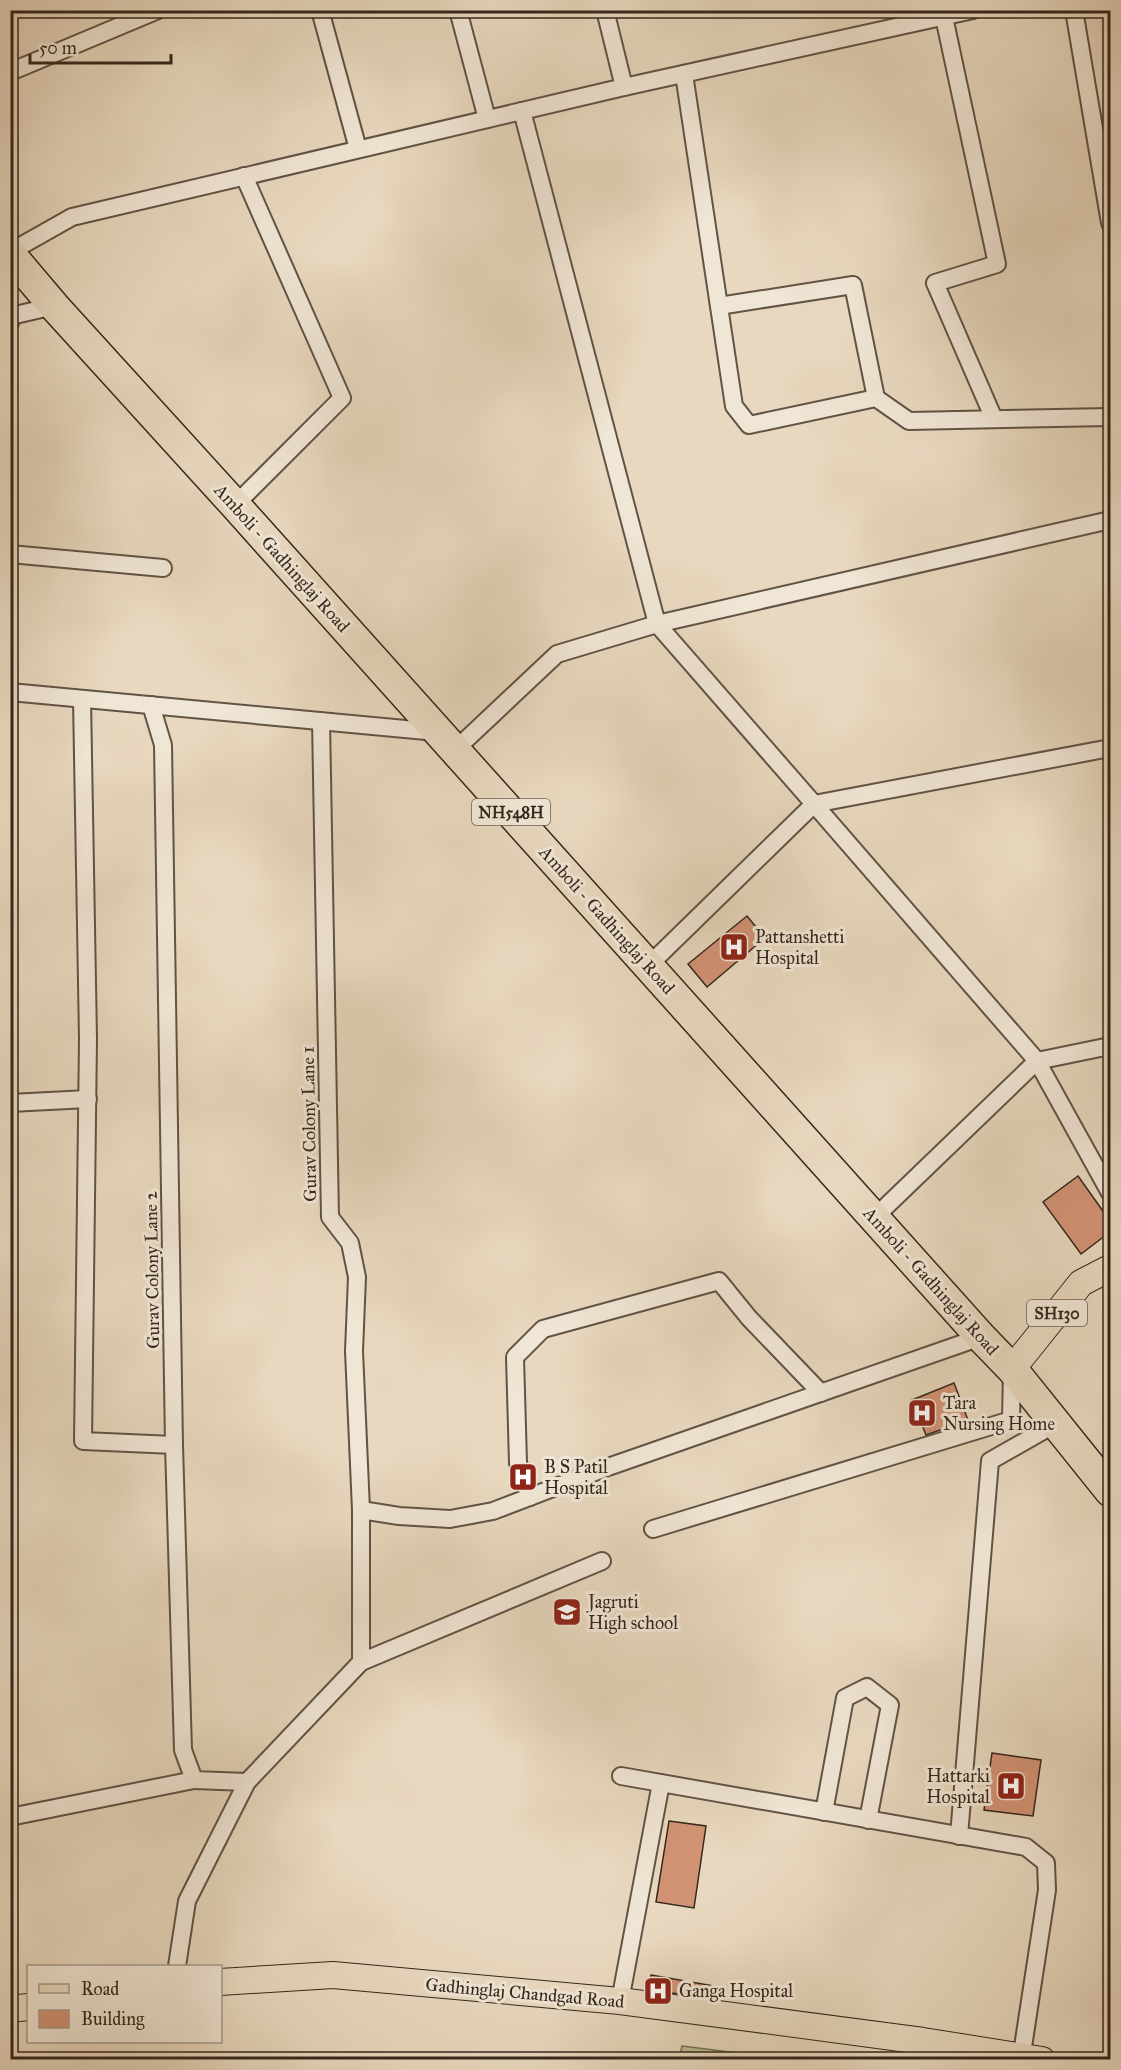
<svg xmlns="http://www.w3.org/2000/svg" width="1121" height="2070" font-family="'IM FELL Great Primer',serif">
	<defs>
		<pattern id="park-crowns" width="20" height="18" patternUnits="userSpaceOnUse" patternTransform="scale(1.5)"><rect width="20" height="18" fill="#b9be90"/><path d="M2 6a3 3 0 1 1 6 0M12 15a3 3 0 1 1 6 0" fill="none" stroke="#979a75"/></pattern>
	</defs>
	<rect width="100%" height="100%" fill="#e8d8bf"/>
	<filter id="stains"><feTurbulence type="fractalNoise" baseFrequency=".00333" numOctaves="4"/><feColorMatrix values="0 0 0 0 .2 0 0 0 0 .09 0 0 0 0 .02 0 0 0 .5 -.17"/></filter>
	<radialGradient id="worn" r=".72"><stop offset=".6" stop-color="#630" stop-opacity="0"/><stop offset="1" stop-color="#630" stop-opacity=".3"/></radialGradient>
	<path fill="url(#park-crowns)" stroke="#767256" stroke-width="1.5" d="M682,2046L785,2059H679Z"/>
	<g fill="#d29375" stroke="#34271c" stroke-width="1.5">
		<path d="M747,916L765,938L707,987L688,964Z"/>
		<path d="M1078,1176L1110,1221V1232L1081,1254L1043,1202Z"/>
		<path d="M954,1383L968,1420L926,1435L912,1400Z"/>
		<path d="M992,1753L1041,1760L1033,1816L984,1810Z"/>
		<path d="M669,1821L706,1826L694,1908L656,1902Z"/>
		<path d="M651,1975L720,1987L717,1999L649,1990Z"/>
	</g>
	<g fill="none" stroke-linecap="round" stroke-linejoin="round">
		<g stroke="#615345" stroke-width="20">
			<g id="street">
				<path d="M320,10L358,149"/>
				<path d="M458,10L487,119"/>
				<path d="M605,10L624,87"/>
				<path d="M1074,10L1110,223"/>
				<path d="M944,17L997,264L935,283L994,419"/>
				<path d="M10,72L158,10"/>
				<path d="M684,74L734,406L749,425L876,398L909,421L1110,417"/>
				<path d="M522,111L657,624L814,804L648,966"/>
				<path d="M10,252L72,217L624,87L973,10"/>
				<path d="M719,306L853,285L876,398"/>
				<path d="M10,323L11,316L54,306"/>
				<path d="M235,505L342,398L244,176"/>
				<path d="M10,554L163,568"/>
				<path d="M10,692L437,732"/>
				<path d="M82,699L88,1039L83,1441L174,1445"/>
				<path d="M151,705L163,745L174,1445L183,1750L194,1780L247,1782"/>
				<path d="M321,721L330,1217L350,1243L357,1277L354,1351L361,1510V1662"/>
				<path d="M455,750L557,654L657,624L1110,520"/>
				<path d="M814,804L1037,1061L1110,1193"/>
				<path d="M814,804L1110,748"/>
				<path d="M10,1103L88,1099"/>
				<path d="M874,1218L1037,1061L1110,1046"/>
				<path d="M530,1497L518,1463L515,1357L543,1329L719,1281L749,1318L821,1393"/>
				<path d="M361,1510L399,1516L450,1519L493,1511L608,1467L981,1337"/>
				<path d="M653,1529L1011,1420L1012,1370"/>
				<path d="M621,1776L1026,1847L1046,1863L1047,1890L1021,2060"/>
				<path d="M824,1812L845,1698L867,1687L890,1705L868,1820"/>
				<path d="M10,1817L194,1780"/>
				<path d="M959,1836L990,1461L1055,1424"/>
				<path d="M177,1966L187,1901L247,1782L361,1662L602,1561"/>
				<path d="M620,2001L661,1783"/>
			</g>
		</g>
		<g stroke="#34271c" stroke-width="28">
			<g id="primary">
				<path d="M1012,1369L1081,1283L1110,1268"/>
				<path d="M220,1982L333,1975L620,2001L923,2041L1042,2060"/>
				<path d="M10,2009L28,2007"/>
			</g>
		</g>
		<g stroke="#34271c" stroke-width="33">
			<path id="highway" d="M10,254L54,306L235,505L981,1337L1012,1369L1110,1491"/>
		</g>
		<use href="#street" stroke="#f0e6d5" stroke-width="16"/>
		<use href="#primary" stroke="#e8d8bf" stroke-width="26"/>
		<use href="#highway" stroke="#e8d8bf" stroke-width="30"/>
	</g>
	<defs>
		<g id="hospital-square" transform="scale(1.5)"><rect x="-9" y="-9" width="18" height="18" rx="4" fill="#8f2418" stroke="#f0e6d5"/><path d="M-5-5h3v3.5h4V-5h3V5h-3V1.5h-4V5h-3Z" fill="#fff"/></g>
		<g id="university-square" transform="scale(1.5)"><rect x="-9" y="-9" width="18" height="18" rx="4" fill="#8f2418" stroke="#f0e6d5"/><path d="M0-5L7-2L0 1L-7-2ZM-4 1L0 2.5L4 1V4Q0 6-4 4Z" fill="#fff"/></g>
	</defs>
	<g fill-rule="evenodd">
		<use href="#hospital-square" x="734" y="947"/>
		<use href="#hospital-square" x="922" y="1413"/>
		<use href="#hospital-square" x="523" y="1477"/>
		<use href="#university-square" x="567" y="1612"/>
		<use href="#hospital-square" x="1011" y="1786"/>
		<use href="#hospital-square" x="658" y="1991"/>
	</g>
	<g text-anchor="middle" stroke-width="6" stroke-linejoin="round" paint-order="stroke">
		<g fill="#f0e6d5" stroke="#6c6054" stroke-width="1.5">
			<rect x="472" y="799" width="78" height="26" rx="4.5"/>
			<rect x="1027" y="1300" width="60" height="26" rx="4.5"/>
		</g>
		<g font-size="16" font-weight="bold" fill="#34271c">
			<text x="511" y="818">NH548H</text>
			<text x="1057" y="1319">SH130</text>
		</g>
		<g font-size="18" fill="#34271c" stroke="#f0e6d5">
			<text transform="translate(282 558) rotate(48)" y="6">Amboli - Gadhinglaj Road</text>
			<text transform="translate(607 920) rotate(48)" y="6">Amboli - Gadhinglaj Road</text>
			<text transform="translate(309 1124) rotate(-91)" y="6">Gurav Colony Lane 1</text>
			<text transform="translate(152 1270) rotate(-91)" y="6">Gurav Colony Lane 2</text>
			<text transform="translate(931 1281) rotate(48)" y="6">Amboli - Gadhinglaj Road</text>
			<text transform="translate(525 1993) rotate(5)" y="6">Gadhinglaj Chandgad Road</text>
		</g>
		<g font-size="18" fill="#34271c" stroke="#f0e6d5" text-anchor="start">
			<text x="755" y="943">Pattanshetti<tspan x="755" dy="21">Hospital</tspan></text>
			<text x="943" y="1409">Tara<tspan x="943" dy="21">Nursing Home</tspan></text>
			<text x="544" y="1473">B S Patil<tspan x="544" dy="21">Hospital</tspan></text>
			<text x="588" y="1608">Jagruti<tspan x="588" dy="21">High school</tspan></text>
			<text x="990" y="1782" text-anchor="end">Hattarki<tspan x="990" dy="21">Hospital</tspan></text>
			<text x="679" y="1997">Ganga Hospital</text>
		</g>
	</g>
	<rect width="1121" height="2070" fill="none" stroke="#e8d8bf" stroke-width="36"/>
	<rect x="12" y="12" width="1097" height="2046" fill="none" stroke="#34271c" stroke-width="3"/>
	<rect x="18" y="18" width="1085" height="2034" fill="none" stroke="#34271c" stroke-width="1.5"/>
	<rect x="27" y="1965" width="195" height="78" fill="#f0e6d5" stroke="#a59a8b" stroke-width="1.5"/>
	<rect x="39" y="1984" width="30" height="9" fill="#e8d8bf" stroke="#a59a8b" stroke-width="1.5"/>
	<text x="81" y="1995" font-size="18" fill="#34271c">Road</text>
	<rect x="39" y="2010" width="30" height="18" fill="#d29375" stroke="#a59a8b" stroke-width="1.5"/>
	<text x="81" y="2025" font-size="18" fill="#34271c">Building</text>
	<path d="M30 54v9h141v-9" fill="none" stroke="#34271c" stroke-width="3"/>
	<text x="39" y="54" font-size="18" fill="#34271c" stroke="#f0e6d5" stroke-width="4.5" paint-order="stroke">50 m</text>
	<rect width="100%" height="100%" filter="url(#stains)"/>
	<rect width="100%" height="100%" fill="url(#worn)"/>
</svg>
